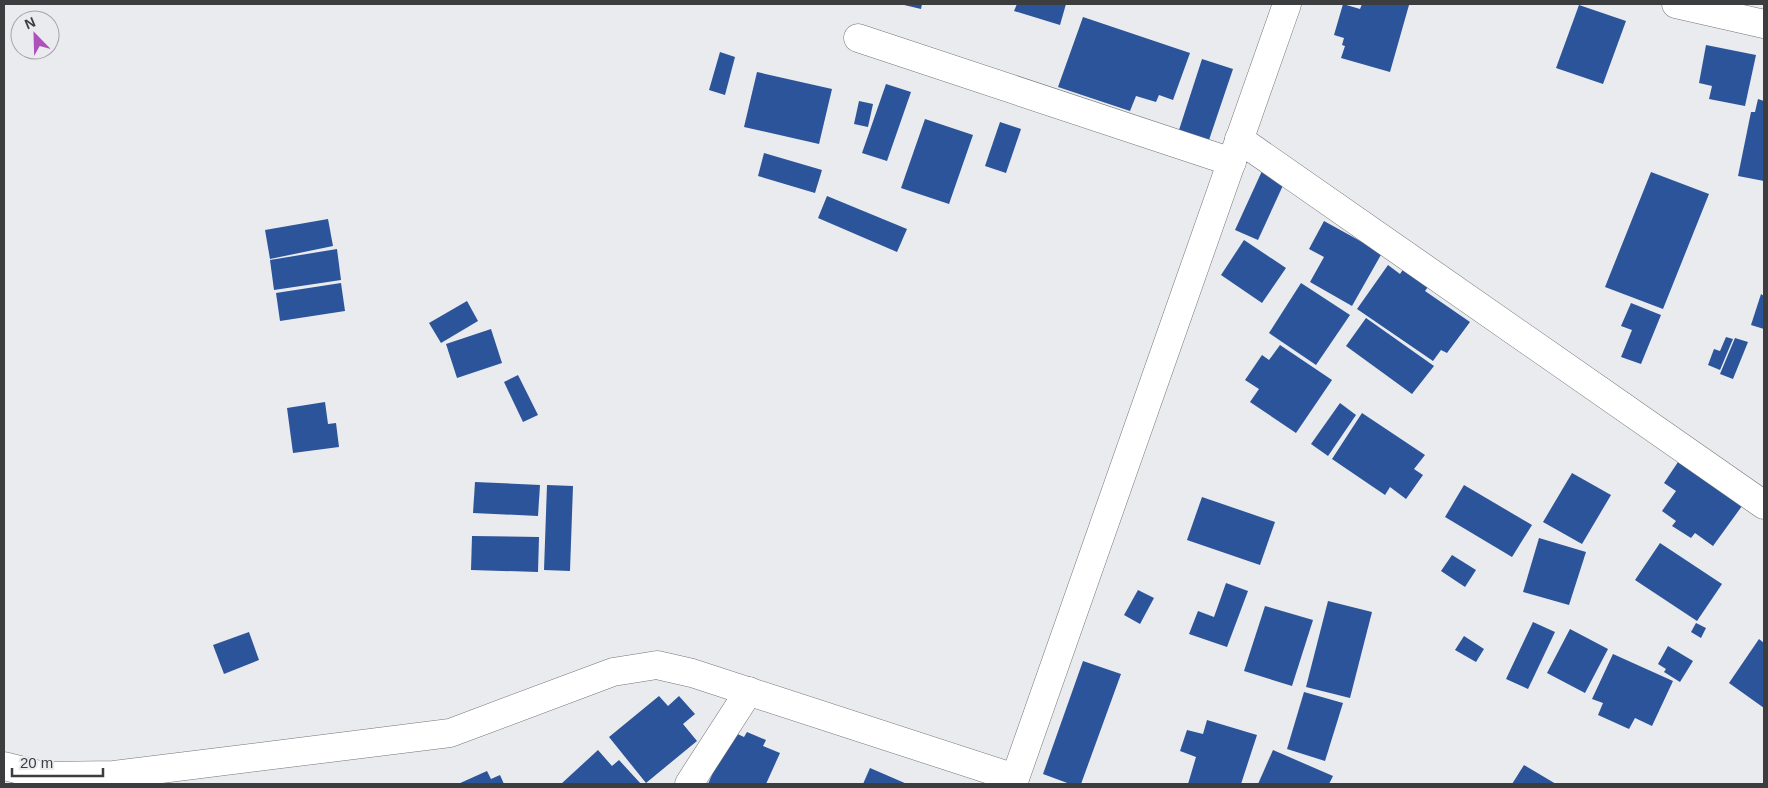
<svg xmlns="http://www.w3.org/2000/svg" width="1768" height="788" font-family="Arial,sans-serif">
	<rect width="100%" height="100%" fill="#eaebee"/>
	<g fill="#2c549a">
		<path d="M900,4H922L921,9Z"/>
		<path d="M1017,4H1066L1060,25L1014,11Z"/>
		<path d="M1343,4L1360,9L1362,4L1409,5L1390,72L1341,58L1345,46L1342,45L1344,38L1334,35Z"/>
		<path d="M1579,5L1626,21L1603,84L1556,68Z"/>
		<path d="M1083,17L1190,53L1173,100L1159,95L1156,102L1136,96L1130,111L1058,87Z"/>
		<path d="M1706,45L1756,55L1745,106L1709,99L1712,86L1699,83Z"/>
		<path d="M720,52L735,57L725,95L709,90Z"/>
		<path d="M1202,59L1233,69L1209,140L1179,130Z"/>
		<path d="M757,72L832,89L819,144L744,127Z"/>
		<path d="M886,84L911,92L887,161L862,153Z"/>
		<path d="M1758,99L1764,101V181L1738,176L1751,112H1755Z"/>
		<path d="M859,101L873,104L868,127L854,124Z"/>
		<path d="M925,119L973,135L949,204L901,188Z"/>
		<path d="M1000,122L1021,129L1006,173L985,166Z"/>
		<path d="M764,153L822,170L815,193L758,176Z"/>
		<path d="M1262,171L1285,181L1258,240L1235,230Z"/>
		<path d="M1651,172L1709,194L1663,309L1605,287Z"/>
		<path d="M827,196L907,229L897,252L818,218Z"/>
		<path d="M328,219L333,246L270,259L265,230Z"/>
		<path d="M1324,221L1382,253L1352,306L1310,282L1324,257L1309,249Z"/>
		<path d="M1244,240L1286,268L1262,303L1221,275Z"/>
		<path d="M337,249L341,280L274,290L270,260Z"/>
		<path d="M1408,262L1433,280L1425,291L1470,322L1447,353L1441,350L1433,361L1357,309L1388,265L1400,274Z"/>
		<path d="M341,283L345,311L280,321L276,293Z"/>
		<path d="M1301,283L1350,315L1316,365L1269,333Z"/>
		<path d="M1761,294L1764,296V329L1751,325Z"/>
		<path d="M467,301L478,321L441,343L429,323Z"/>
		<path d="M1631,303L1661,315L1641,364L1621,357L1632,330L1621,326Z"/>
		<path d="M1366,318L1434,366L1412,394L1346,346Z"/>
		<path d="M491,329L502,363L457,378L446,344Z"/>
		<path d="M1726,337L1733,339L1720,370L1708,365L1714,349L1720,351Z"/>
		<path d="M1735,338L1748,342L1733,379L1720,374Z"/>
		<path d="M1280,345L1332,380L1296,433L1250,402L1259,389L1245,380L1262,355L1269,360Z"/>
		<path d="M518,375L538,415L523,422L504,382Z"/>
		<path d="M325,402L328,424L336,423L339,447L293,453L287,408Z"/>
		<path d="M1340,403L1356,415L1328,456L1311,444Z"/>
		<path d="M1362,413L1425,455L1414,469L1423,475L1406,499L1390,487L1385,495L1332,459Z"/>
		<path d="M1678,462L1742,506L1713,546L1695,533L1691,538L1672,526L1676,521L1662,511L1676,491L1664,483Z"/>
		<path d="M1572,473L1611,495L1582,544L1543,522Z"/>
		<path d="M475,482L540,485L538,516L473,513Z"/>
		<path d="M547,485L573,486L570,571L544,570Z"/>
		<path d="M1464,485L1532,525L1512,557L1445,517Z"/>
		<path d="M1202,497L1275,522L1260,565L1187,540Z"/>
		<path d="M472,536L539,537L538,572L471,570Z"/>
		<path d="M1539,538L1586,552L1569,605L1523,592Z"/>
		<path d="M1660,543L1722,584L1697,621L1635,580Z"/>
		<path d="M1452,555L1476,570L1465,587L1441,571Z"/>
		<path d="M1226,583L1248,591L1227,647L1189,634L1198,611L1214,617Z"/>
		<path d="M1138,590L1154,598L1140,624L1124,615Z"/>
		<path d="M1328,601L1372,612L1350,698L1306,687Z"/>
		<path d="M1265,606L1313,620L1292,686L1244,671Z"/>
		<path d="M1533,622L1555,632L1528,689L1506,679Z"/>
		<path d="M1696,623L1706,628L1701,638L1691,632Z"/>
		<path d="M1570,629L1608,649L1585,693L1547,673Z"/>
		<path d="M249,632L259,660L224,674L213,645Z"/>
		<path d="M1464,636L1484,649L1476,662L1455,650Z"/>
		<path d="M1759,639L1764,643V708L1729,683Z"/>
		<path d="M1668,646L1693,661L1680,682L1664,672L1666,669L1658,664Z"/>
		<path d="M1613,654L1673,681L1652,726L1635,718L1629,729L1598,715L1603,703L1592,699Z"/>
		<path d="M1083,661L1121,674L1081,784H1070L1043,774Z"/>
		<path d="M1304,692L1343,703L1325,761L1287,749Z"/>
		<path d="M659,696L668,706L679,696L695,714L683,724L697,741L646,783L609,737Z"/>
		<path d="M1207,720L1257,735L1241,784H1188L1196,757L1180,751L1187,730L1203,734Z"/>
		<path d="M731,731L744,737L747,732L766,740L763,746L780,753L766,784H708Z"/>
		<path d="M598,750L612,766L619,760L641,784H561Z"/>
		<path d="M1273,750L1333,776L1329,784H1258Z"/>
		<path d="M1524,765L1556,784H1512Z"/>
		<path d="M870,768L907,784H863Z"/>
		<path d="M487,771L491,779L500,775L504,784H458Z"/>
	</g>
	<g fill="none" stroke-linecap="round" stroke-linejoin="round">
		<g stroke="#737577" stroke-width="29">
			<g id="minor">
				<path d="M1676,4L1764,24"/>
				<path d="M858,38L1232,162"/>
				<path d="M1239,139L1764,505"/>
				<path d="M4,766L44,776L114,775L450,733L613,672L657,665L692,673L1015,778"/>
				<path d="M689,784L749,691"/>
				<path d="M1013,784L1287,4"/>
			</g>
		</g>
		<use href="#minor" stroke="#fff" stroke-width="28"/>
	</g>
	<rect width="1768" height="788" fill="none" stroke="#3c3d3e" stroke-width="10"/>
	<g transform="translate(35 35) rotate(337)"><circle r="24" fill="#eaebee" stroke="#a4a5a8"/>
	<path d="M0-4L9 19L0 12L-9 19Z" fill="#ad52bd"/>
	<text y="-8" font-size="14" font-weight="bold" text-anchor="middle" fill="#3c3d3e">N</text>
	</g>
	<path d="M12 768v8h91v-8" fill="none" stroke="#3c3d3e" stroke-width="2.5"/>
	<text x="20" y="768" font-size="15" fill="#3c3d3e" stroke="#eaebee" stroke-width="4" paint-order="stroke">20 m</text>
</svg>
